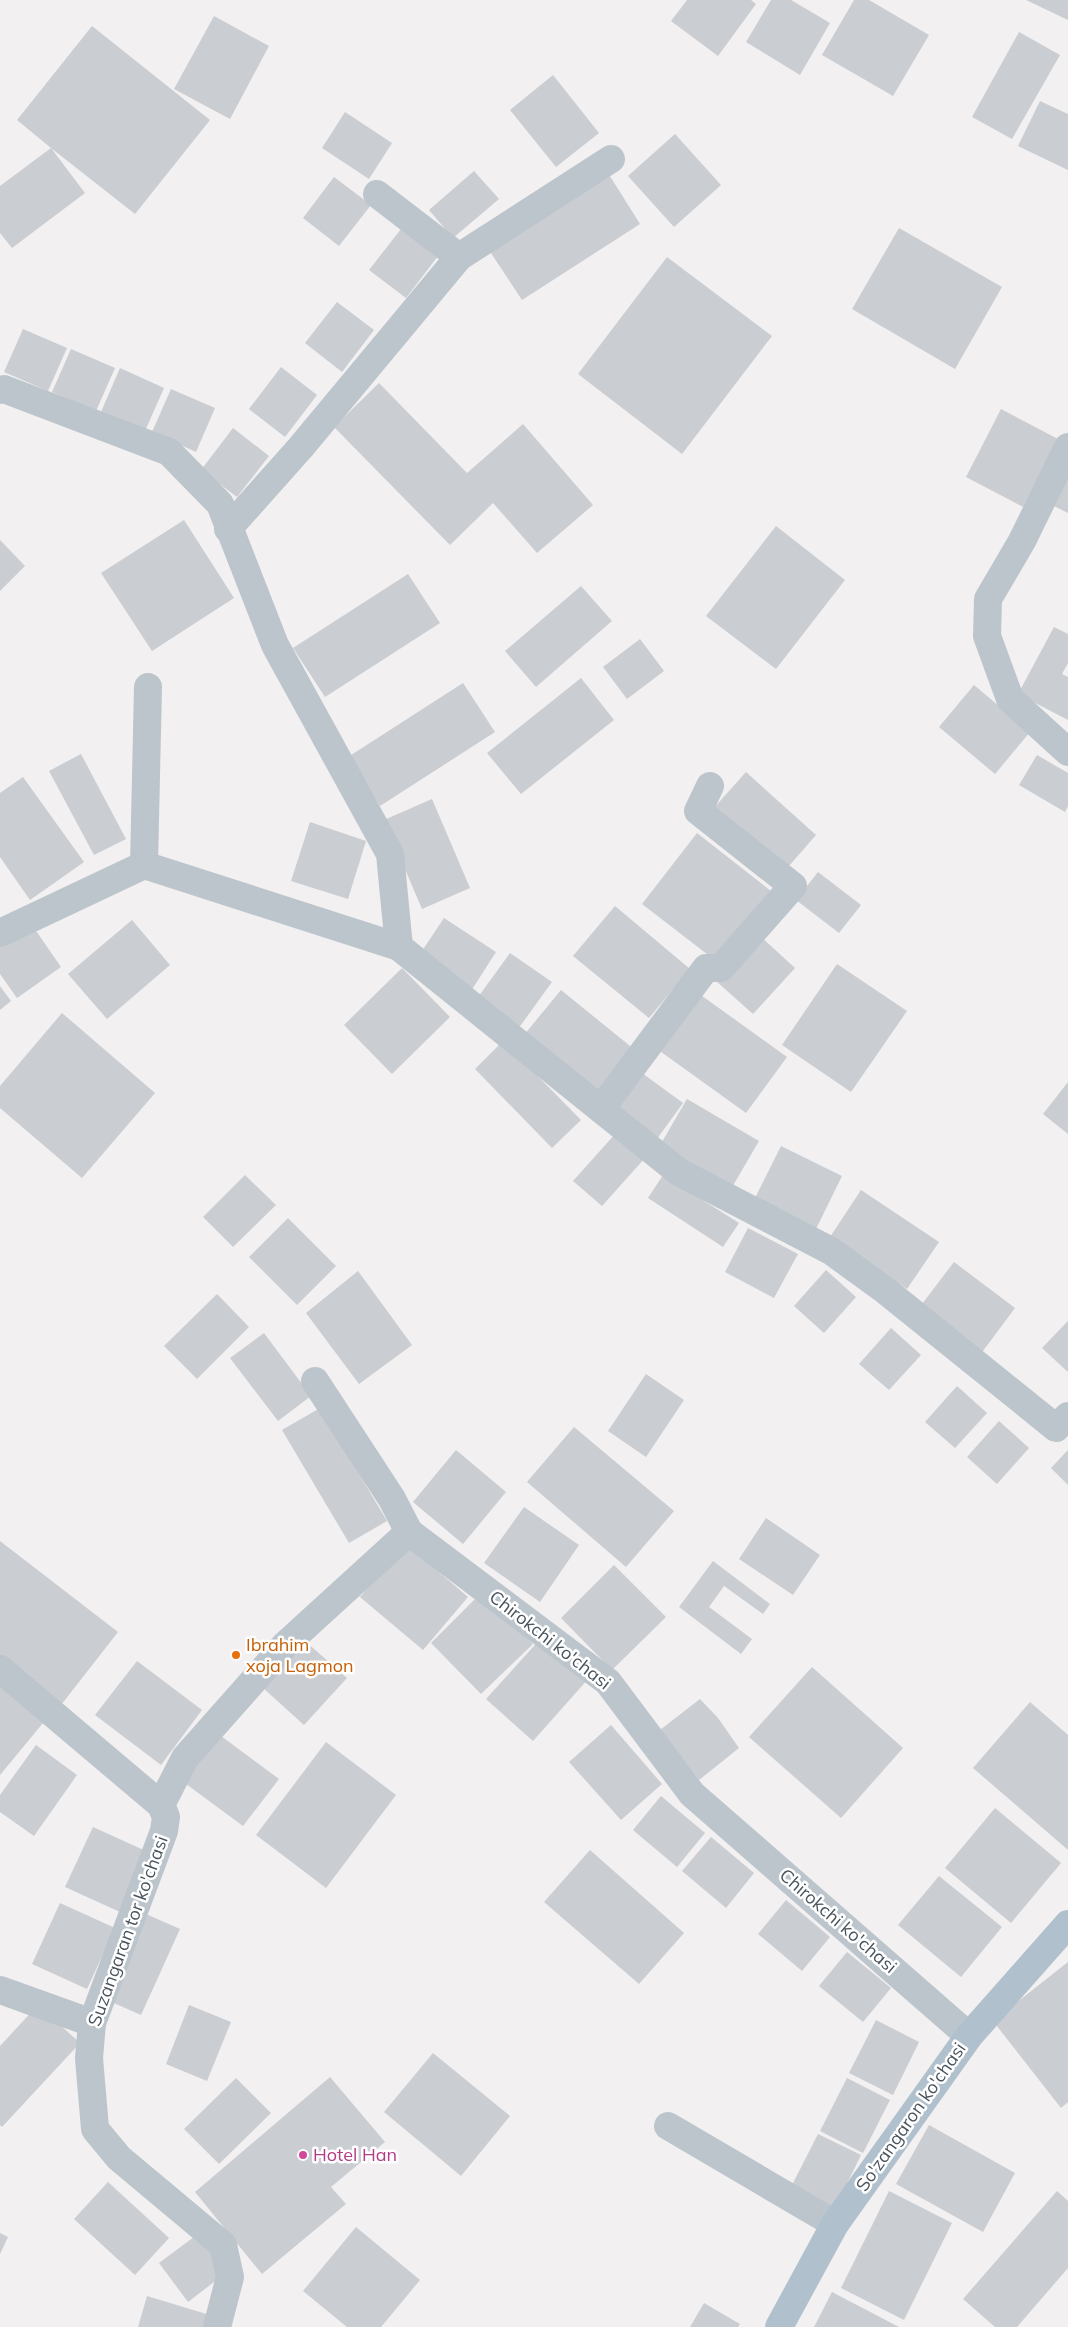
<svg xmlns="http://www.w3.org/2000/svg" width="1068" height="2327" font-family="Mulish,sans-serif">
	<rect width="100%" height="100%" fill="#f2f0f0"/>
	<g fill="#cacdd2">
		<path d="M687,0H751L756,4L718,56L671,21Z"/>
		<path d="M771,0H791L830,23L800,75L746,42Z"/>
		<path d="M854,0H869L929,35L893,96L822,55Z"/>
		<path d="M1026,0H1068V20Z"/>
		<path d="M214,16L269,46L230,119L174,89Z"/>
		<path d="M92,26L210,120L135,214L51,148L85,193L12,248L0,233V186L51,148L17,120Z"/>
		<path d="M1019,32L1060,55L1012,139L972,117Z"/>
		<path d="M553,75L599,133L556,167L510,110Z"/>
		<path d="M1040,101L1068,114V170L1018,146Z"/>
		<path d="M345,112L392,143L369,179L322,148Z"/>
		<path d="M675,134L721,185L674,227L628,176Z"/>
		<path d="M474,171L499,199L453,238L429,210Z"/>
		<path d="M608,173L640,224L522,300L489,250Z"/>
		<path d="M334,177L371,205L339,246L303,218Z"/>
		<path d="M899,228L1002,287L955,369L852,309Z"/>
		<path d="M401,229L438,256L406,298L369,270Z"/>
		<path d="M667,257L772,336L682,454L578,374Z"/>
		<path d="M337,302L374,330L342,372L305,343Z"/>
		<path d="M23,329L67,348L48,391L4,372Z"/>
		<path d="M71,349L115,368L96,411L52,392Z"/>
		<path d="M281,367L317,395L285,437L249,409Z"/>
		<path d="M120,368L164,388L145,431L101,412Z"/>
		<path d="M379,383L467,473L523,424L593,505L537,553L493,503L450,545L334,427Z"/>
		<path d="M171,389L215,408L196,452L152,432Z"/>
		<path d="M1001,409L1058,439L1023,507L966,477Z"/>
		<path d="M233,428L269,456L237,497L201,470Z"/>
		<path d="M1068,457V513L1046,502Z"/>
		<path d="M184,520L234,598L152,651L101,573Z"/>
		<path d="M776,526L845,580L776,669L706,616Z"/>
		<path d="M0,540L25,566L0,591Z"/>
		<path d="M408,574L440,623L325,697L293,648Z"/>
		<path d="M581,586L612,621L536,687L505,651Z"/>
		<path d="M1054,627L1068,634V663L1062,674L1068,677V720L1018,694Z"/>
		<path d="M640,639L664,671L627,699L603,667Z"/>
		<path d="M581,678L614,720L521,794L487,753Z"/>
		<path d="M463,683L495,732L380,806L348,757Z"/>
		<path d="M974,685L1030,732L995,774L939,727Z"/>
		<path d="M81,754L126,839L94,855L49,771Z"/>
		<path d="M1037,755L1068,773V806L1065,812L1019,785Z"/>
		<path d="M746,772L816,835L782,874L712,810Z"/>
		<path d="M23,777L84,862L30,900L0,857V793Z"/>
		<path d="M432,799L470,888L422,909L384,820Z"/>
		<path d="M310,822L366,841L348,899L291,881Z"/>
		<path d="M697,833L771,891L716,961L642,904Z"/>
		<path d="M818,872L861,905L839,933L796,900Z"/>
		<path d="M615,906L690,969L649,1018L573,956Z"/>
		<path d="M444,918L496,952L471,991L418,957Z"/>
		<path d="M132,920L170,965L107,1019L68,974Z"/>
		<path d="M32,925L61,967L17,998L0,974V947Z"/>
		<path d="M758,934L795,968L753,1014L716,981Z"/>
		<path d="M510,953L552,982L518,1029L476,1000Z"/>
		<path d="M837,964L907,1011L851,1092L782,1045Z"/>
		<path d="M402,968L450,1017L392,1074L344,1025Z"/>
		<path d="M0,986L11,1001L0,1010Z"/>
		<path d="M561,990L635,1050L598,1095L524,1035Z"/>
		<path d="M698,993L787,1057L746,1113L657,1049Z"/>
		<path d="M62,1013L155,1093L82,1178L0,1108V1086Z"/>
		<path d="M503,1041L581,1120L552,1148L475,1069Z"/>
		<path d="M642,1073L683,1103L654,1143L613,1114Z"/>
		<path d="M1068,1082V1134L1043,1114Z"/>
		<path d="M687,1099L759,1141L731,1189L659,1147Z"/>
		<path d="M616,1133L645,1158L602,1206L573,1181Z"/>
		<path d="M781,1146L842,1176L815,1231L754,1200Z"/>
		<path d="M245,1175L276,1205L233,1247L203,1217Z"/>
		<path d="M663,1175L739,1223L723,1247L648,1198Z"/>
		<path d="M861,1190L939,1242L907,1289L830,1237Z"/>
		<path d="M288,1218L336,1266L297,1305L249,1257Z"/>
		<path d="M748,1228L798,1254L774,1298L725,1272Z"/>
		<path d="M954,1262L1015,1308L980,1355L919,1308Z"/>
		<path d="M826,1270L856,1297L824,1333L794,1306Z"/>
		<path d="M358,1271L412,1345L359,1384L306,1313Z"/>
		<path d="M217,1294L249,1327L197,1379L164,1346Z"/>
		<path d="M1068,1321V1372L1042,1348Z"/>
		<path d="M891,1328L921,1355L889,1390L859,1364Z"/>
		<path d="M264,1333L311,1396L278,1421L230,1358Z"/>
		<path d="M646,1374L684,1400L646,1457L608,1431Z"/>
		<path d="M957,1386L987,1413L955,1448L925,1422Z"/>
		<path d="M320,1408L387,1521L349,1543L282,1430Z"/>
		<path d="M999,1421L1029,1448L997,1484L967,1457Z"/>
		<path d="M574,1427L674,1511L626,1567L527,1482Z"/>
		<path d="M456,1450L506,1492L463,1544L413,1502Z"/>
		<path d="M1068,1450V1485L1051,1468Z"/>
		<path d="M524,1507L579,1545L540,1602L484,1563Z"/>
		<path d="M766,1518L820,1555L793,1595L739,1559Z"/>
		<path d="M0,1541L118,1632L61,1705L0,1658Z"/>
		<path d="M405,1543L468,1597L423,1650L360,1597Z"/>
		<path d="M713,1561L770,1604L763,1614L724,1586L709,1607L752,1639L741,1654L679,1607Z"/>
		<path d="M614,1565L666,1617L612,1670L561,1618Z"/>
		<path d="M482,1592L533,1644L481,1694L431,1643Z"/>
		<path d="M542,1637L589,1678L533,1741L486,1699Z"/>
		<path d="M305,1641L347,1678L304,1725L262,1687Z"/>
		<path d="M137,1661L202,1710L161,1765L95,1715Z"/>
		<path d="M812,1667L903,1748L841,1818L749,1737Z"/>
		<path d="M5,1682L48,1717L0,1775V1688Z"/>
		<path d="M700,1699L718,1718L739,1748L699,1780L660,1730Z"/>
		<path d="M1030,1702L1068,1735V1850L973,1768Z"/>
		<path d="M611,1725L662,1784L621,1820L569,1762Z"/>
		<path d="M217,1733L279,1779L243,1826L182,1781Z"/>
		<path d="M326,1742L396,1795L326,1888L256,1835Z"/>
		<path d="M36,1745L77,1775L34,1836L0,1812V1795Z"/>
		<path d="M661,1796L705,1833L677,1867L633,1830Z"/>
		<path d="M995,1808L1061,1863L1011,1923L945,1868Z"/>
		<path d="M93,1827L148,1852L120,1912L65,1887Z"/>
		<path d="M711,1837L754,1873L726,1908L682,1871Z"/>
		<path d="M590,1850L684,1933L639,1984L544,1902Z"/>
		<path d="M939,1876L1002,1927L961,1977L898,1925Z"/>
		<path d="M786,1900L830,1937L802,1971L758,1934Z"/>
		<path d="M60,1903L115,1928L87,1989L32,1964Z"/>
		<path d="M146,1914L180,1929L141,2015L107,2000Z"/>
		<path d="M847,1952L891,1988L863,2022L819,1986Z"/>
		<path d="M1068,1962V2102L1061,2108L993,2021Z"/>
		<path d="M38,2005L80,2043L2,2127L0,2125V2046Z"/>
		<path d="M189,2005L231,2022L207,2081L166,2064Z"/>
		<path d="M876,2020L919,2042L893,2095L849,2073Z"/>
		<path d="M433,2053L510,2116L461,2176L384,2112Z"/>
		<path d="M330,2077L385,2142L331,2187L346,2204L262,2274L195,2192Z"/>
		<path d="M236,2078L271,2113L219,2164L184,2129Z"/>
		<path d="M847,2078L890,2100L863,2153L820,2131Z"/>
		<path d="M929,2125L1015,2173L983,2232L896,2184Z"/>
		<path d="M818,2134L861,2155L835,2208L791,2187Z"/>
		<path d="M108,2182L169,2238L135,2275L74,2219Z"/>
		<path d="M889,2191L952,2223L904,2320L841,2288Z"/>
		<path d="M1057,2191L1068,2201V2268L1017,2327H995L963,2299Z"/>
		<path d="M356,2227L420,2280L381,2327H347L303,2291Z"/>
		<path d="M0,2233L8,2237L0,2254Z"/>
		<path d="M198,2234L227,2272L188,2302L159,2263Z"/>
		<path d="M832,2292L899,2327H814Z"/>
		<path d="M147,2296L213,2316L210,2327H138Z"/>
		<path d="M704,2303L740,2324L738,2327H690Z"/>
	</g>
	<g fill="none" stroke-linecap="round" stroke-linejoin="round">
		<g stroke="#bcc5cc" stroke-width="28">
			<path d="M377,194L459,257"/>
			<path d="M0,390L4,389L169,452L220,504L275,645L390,854L399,947"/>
			<path d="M1068,447L1022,541L988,599L987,636L1010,699L1068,752"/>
			<path d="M228,529L301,447L459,257L611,159"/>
			<path d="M144,865L148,687"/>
			<path d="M0,933L144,865L399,947L679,1172L831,1251L886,1291L1056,1428L1068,1416"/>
			<path d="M601,1109L706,968H721L793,886L698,811L710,786"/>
			<path d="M315,1381L392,1499L409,1532"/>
			<path d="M0,1669L161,1805L166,1817L164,1831L92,2023L89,2058L95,2129L119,2158L223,2245L230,2277L217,2327"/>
			<path d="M161,1805L185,1758L285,1645L409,1532L608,1682L692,1794L969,2036"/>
			<path d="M0,1990L92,2023"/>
			<path d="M668,2126L835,2224"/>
		</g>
		<path stroke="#b1c0cd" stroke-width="28" d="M779,2327L835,2224L969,2036L1068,1924"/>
	</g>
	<circle fill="#e8710a" stroke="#fff" stroke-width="2" cx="236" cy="1655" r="5"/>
	<circle fill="#d1479c" stroke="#fff" stroke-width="2" cx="303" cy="2155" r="5"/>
	<g text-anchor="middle" stroke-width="5" stroke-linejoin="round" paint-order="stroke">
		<g font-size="18" fill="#49545d" stroke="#fff">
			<text transform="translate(550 1640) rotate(38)" y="6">Chirokchi ko'chasi</text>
			<text transform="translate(838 1921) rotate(41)" y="6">Chirokchi ko'chasi</text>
			<text transform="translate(128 1931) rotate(-70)" y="6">Suzangaran tor ko'chasi</text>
			<text transform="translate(911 2117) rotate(-55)" y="6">So'zangaron ko'chasi</text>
		</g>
		<g font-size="18" fill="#c56008" stroke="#fff" text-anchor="start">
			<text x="246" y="1651">Ibrahim<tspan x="246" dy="21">xoja Lagmon</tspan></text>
		</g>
		<g font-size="18" fill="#b23c85" stroke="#fff" text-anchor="start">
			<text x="313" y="2161">Hotel Han</text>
		</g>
	</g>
</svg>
